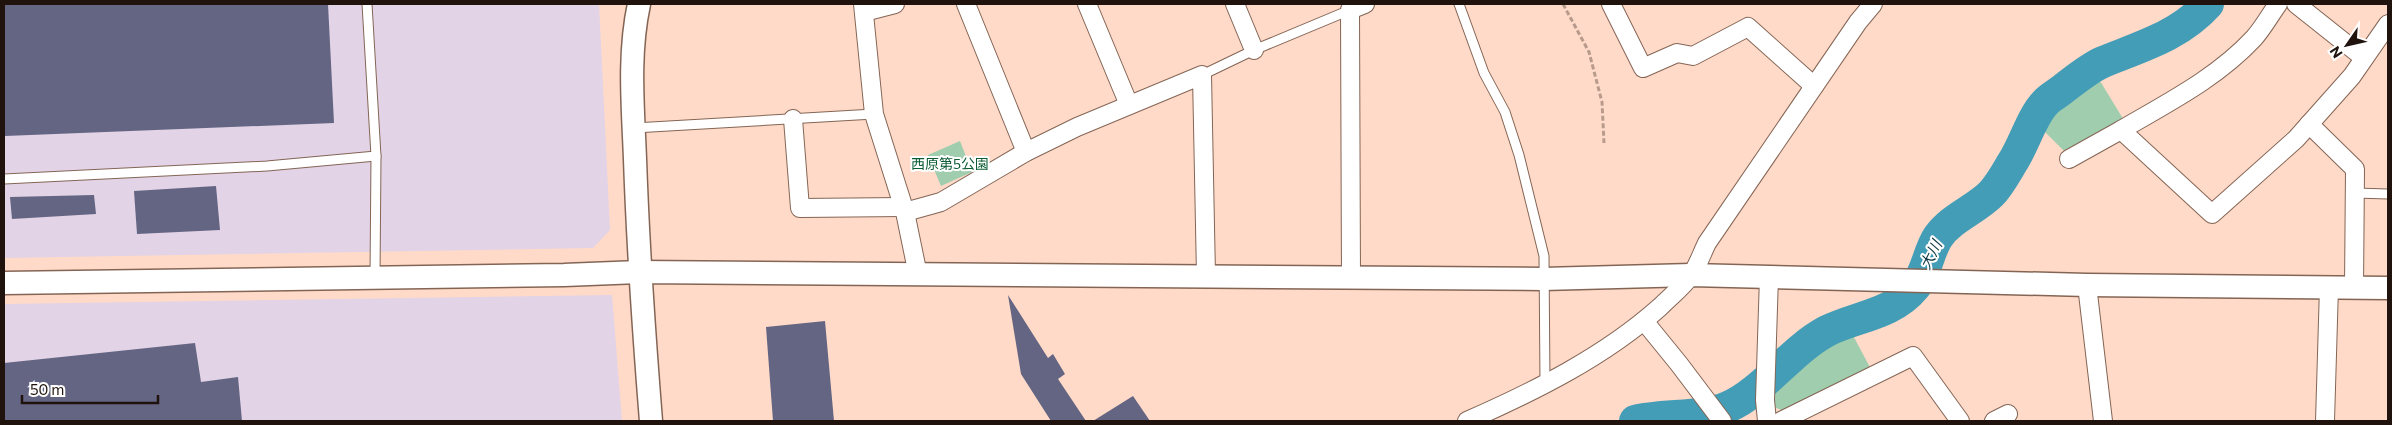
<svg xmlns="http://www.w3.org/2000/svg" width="2392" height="425" font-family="Commissioner,'Noto Sans JP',sans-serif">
	<rect width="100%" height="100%" fill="#ffdac8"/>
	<g fill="#e2d3e6">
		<path d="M4,4H599L610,230L593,248L4,258Z"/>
		<path d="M612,295L622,421H4V304Z"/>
	</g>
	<g fill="#a0cdae">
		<path d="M2097,76L2125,122L2065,152L2038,125L2049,111Z"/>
		<path d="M960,141L972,172L941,186L928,155Z"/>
		<path d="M1848,326L1873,373L1789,413L1774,407L1773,377L1827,335Z"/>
	</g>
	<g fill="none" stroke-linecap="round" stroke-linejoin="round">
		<path stroke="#439db7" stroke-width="32" d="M1635,421C1662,414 1705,418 1728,407C1763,392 1791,350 1827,331C1855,317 1893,314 1914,288C1927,273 1928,252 1938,237C1951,218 1975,210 1991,194C1999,186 2006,173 2012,163C2023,147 2032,116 2045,103C2049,98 2057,94 2063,89C2075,80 2089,68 2103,62C2142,46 2179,36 2208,4"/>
	</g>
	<g fill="#646583">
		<path d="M4,4H328L334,123L5,136Z"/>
		<path d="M216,186L220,230L137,234L134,191Z"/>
		<path d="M94,195L96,214L12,219L10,197Z"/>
		<path d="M1008,295L1048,358L1053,354L1065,374L1058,379L1086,421H1051L1021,374Z"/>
		<path d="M825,321L834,421H773L766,327Z"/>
		<path d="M195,343L201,382L238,377L242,421H4V363Z"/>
		<path d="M1133,396L1150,421H1093Z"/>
	</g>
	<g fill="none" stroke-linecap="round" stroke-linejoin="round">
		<g stroke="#846555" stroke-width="11">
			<g id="service">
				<path d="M367,4L376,156L375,278"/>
				<path d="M1459,4L1484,73L1505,112L1519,155L1544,256L1545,385"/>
				<path d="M1202,75L1254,50L1350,10"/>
				<path d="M634,128L874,114"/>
				<path d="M4,179L267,166L376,156"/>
				<path d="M2355,193L2388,194"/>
			</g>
		</g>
		<g stroke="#846555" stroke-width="20">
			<g id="minor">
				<path d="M863,4L874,114L905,212L918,275"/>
				<path d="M966,4L1026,152"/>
				<path d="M1087,4L1129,105"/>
				<path d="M1235,4L1254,50"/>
				<path d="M1611,4L1643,68L1677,53L1693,56L1748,27L1814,86"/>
				<path d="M2278,4C2270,15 2263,28 2254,38C2217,78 2167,103 2121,130L2212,214L2296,139L2352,76L2388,24"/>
				<path d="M2296,4L2364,58"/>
				<path d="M864,12L895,4"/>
				<path d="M793,119L800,208L903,207"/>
				<path d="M2309,124L2355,169L2354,288"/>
				<path d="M2069,159L2121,130"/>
				<path d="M905,212L941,202L1026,152L1077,127L1202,75L1206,276"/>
				<path d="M1351,278L1350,10L1365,4"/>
				<path d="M2087,285L2103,421"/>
				<path d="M1644,321L1679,364L1722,421"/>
				<path d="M1467,421C1535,391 1604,357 1660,307C1670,297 1684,286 1692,274C1698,265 1702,253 1707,243L1858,22L1873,4"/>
				<path d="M1767,421L1765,400L1769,277"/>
				<path d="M1781,421L1913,356L1960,421"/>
				<path d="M1994,421L2008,414"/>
				<path d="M2325,421L2329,287"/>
			</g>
		</g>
		<g stroke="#846555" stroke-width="25">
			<g id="tertiary">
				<path d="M639,4C628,55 633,107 635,159C638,247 644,334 651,421"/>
				<path d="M4,283L564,275L639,272L1543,279L1691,275L2087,285L2388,288"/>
			</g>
		</g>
		<path stroke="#b89b8c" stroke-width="3" stroke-dasharray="5 2.5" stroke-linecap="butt" d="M1563,4L1589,52L1602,102L1604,143"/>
		<use href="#service" stroke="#fff" stroke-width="9"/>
		<use href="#minor" stroke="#fff" stroke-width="18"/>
		<use href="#tertiary" stroke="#fff" stroke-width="22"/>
	</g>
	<g text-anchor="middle" stroke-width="4" stroke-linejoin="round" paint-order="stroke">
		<g font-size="14" fill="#0c5c34" stroke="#fff">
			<text x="950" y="169">西原第5公園</text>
		</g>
		<g font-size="15" font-style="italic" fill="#0e3843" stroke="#fff">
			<text transform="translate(1931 255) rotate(-63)" y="5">大川</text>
		</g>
	</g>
	<rect width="2392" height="425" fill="none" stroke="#20130d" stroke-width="10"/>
	<g transform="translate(2347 45) rotate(236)" stroke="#ffffff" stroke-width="4" paint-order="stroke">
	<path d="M0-4L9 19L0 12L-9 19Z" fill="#20130d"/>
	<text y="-8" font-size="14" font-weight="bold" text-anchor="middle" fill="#20130d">N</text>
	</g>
	<path d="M22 395v8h136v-8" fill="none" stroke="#20130d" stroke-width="2.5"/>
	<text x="30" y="395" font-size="15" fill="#20130d" stroke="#ffffff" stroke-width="4" paint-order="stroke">50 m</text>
</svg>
